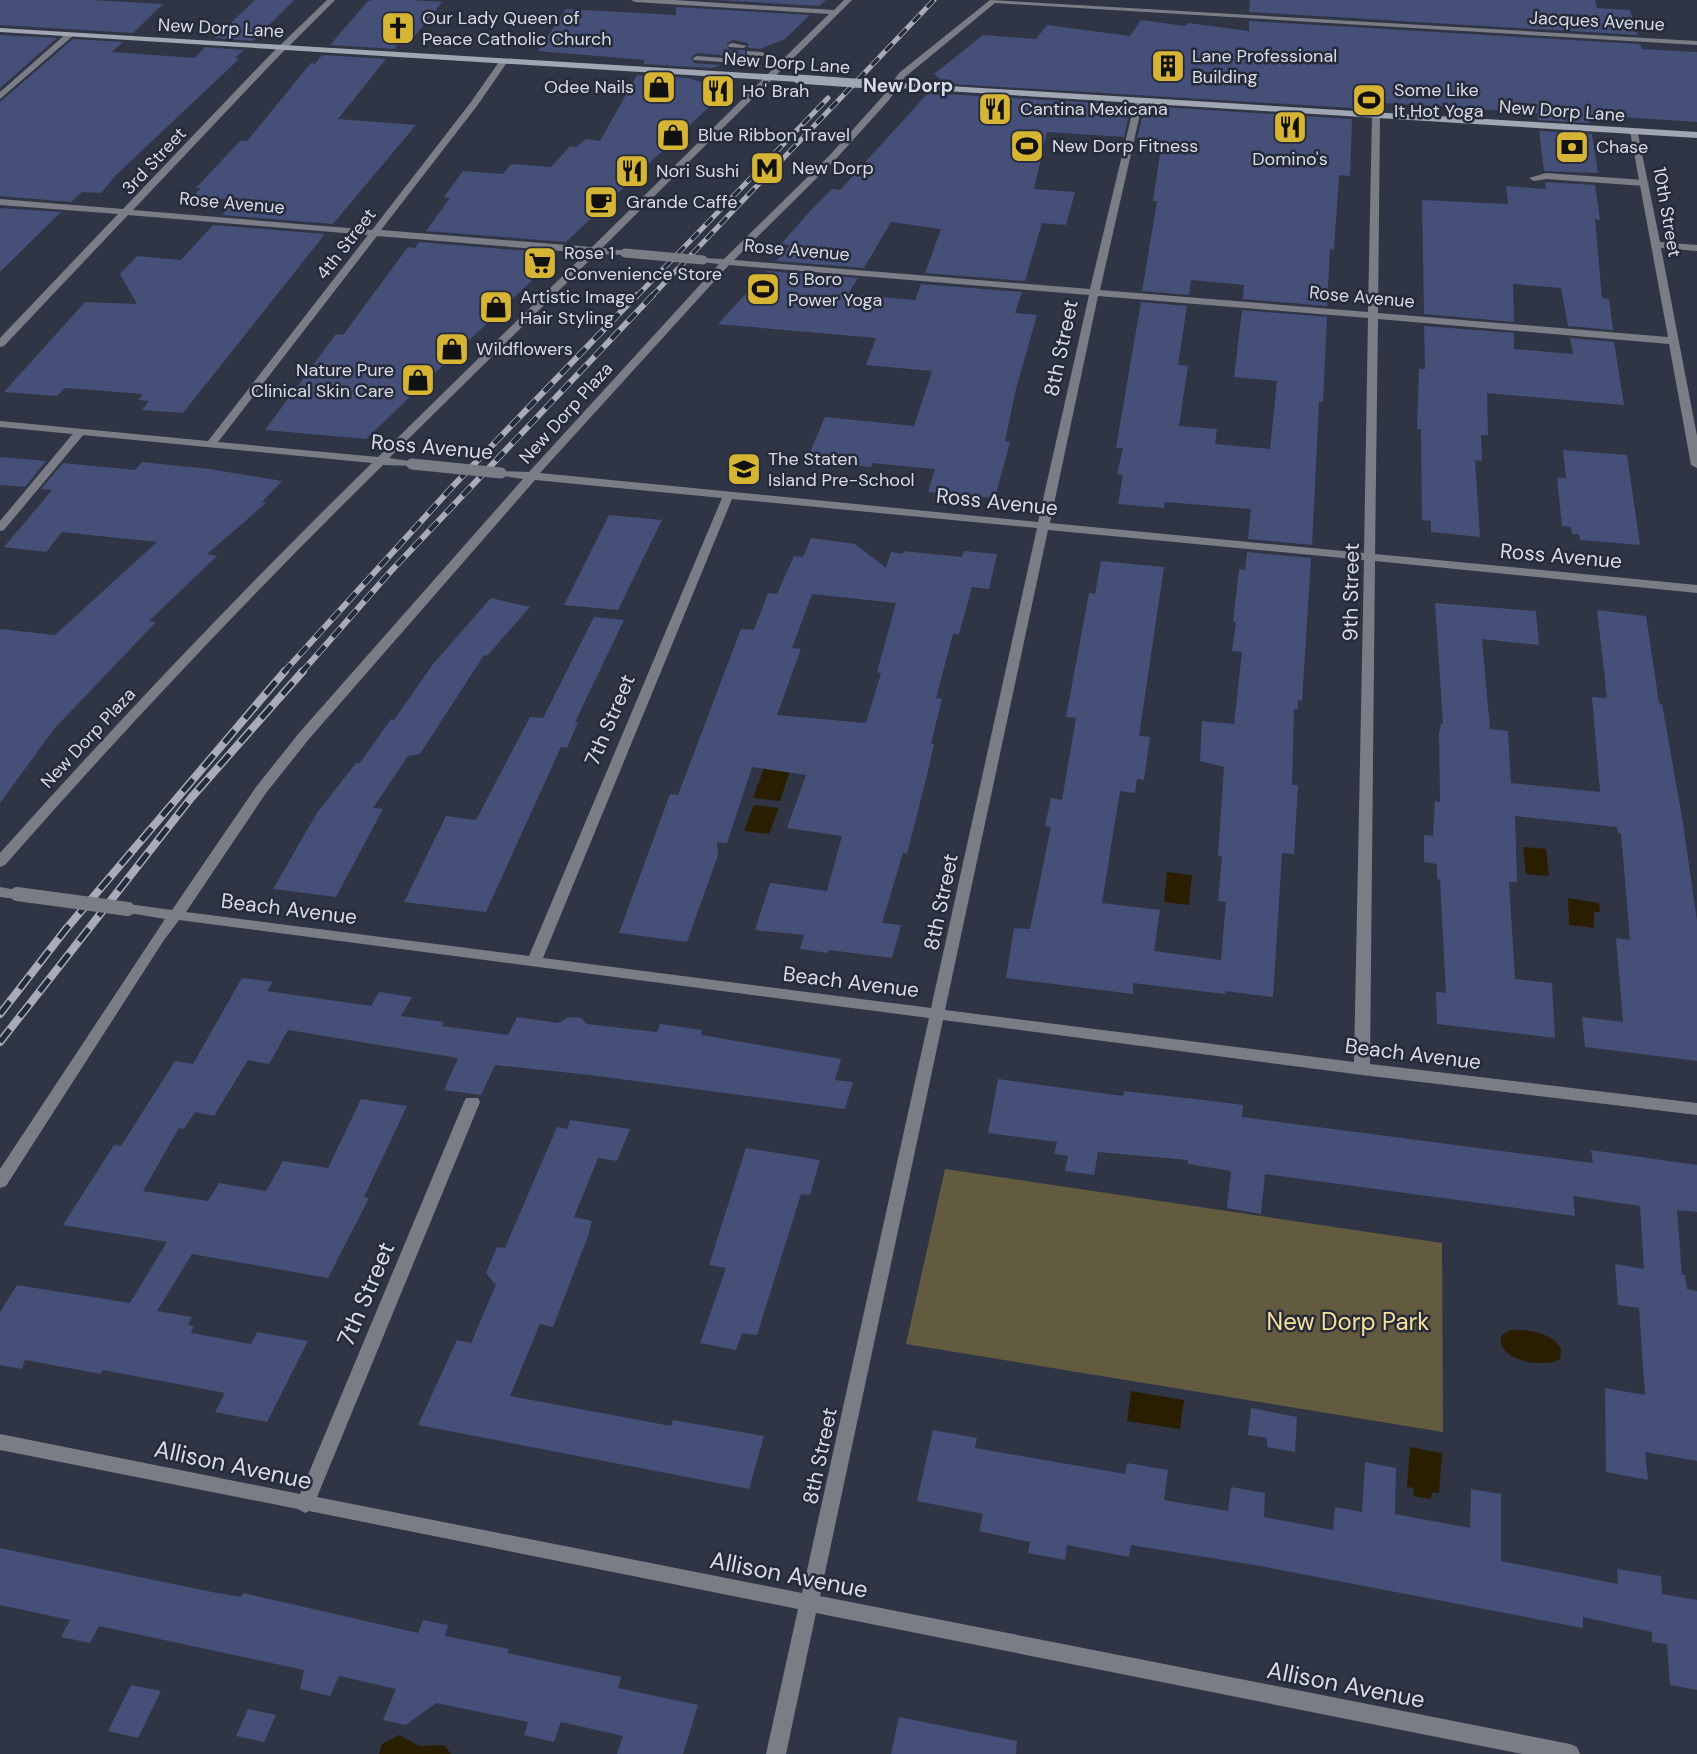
<svg xmlns="http://www.w3.org/2000/svg" width="1697" height="1754" font-family="'DM Sans',sans-serif">
	<rect width="100%" height="100%" fill="#303545"/>
	<path fill="#635b40" d="M945,1169L1442,1243L1443,1432L906,1344Z"/>
	<g fill="#291f00">
		<path d="M764,768L790,771L780,801L753,798Z"/>
		<path d="M754,805L779,808L769,834L744,831Z"/>
		<path d="M1523,847L1546,849L1549,876L1526,874Z"/>
		<path d="M1167,872L1192,875L1189,905L1164,902Z"/>
		<path d="M1568,898L1599,903L1600,912H1594V928L1569,925Z"/>
		<path d="M1510,1330C1526,1329 1554,1333 1561,1349L1560,1359C1544,1369 1496,1361 1501,1336Z"/>
		<path d="M1131,1391L1184,1400L1180,1429L1127,1421Z"/>
		<path d="M1410,1447L1442,1453L1439,1493L1432,1492L1431,1499L1413,1496L1414,1488L1407,1487Z"/>
		<path d="M399,1735L419,1746L444,1745L451,1754H379L382,1744Z"/>
	</g>
	<g fill="#454f77" fill-rule="evenodd">
		<path d="M0,0H92L163,4L133,33L0,25Z"/>
		<path d="M255,0H294L253,41L215,38Z"/>
		<path d="M373,0H411L442,2L410,42H400L394,49L330,45L368,1Z"/>
		<path d="M716,0H826L819,6Z"/>
		<path d="M1250,0H1595L1597,8L1630,10L1638,35L1249,12Z"/>
		<path d="M676,7L810,15L785,39L760,49L748,48V43L733,40L727,43L729,50H745V55L741,57L697,53L691,57L694,63L721,65L712,68L643,64L645,60L538,51L566,9L676,15Z"/>
		<path d="M1141,20L1185,26L1188,23L1249,31V21L1640,44L1642,49L1697,52V122L1589,115L1590,123L1538,120L1537,113L1353,101V108L936,83L940,79L934,74L983,35L1036,39L1047,25L1130,36Z"/>
		<path d="M0,35L57,38L0,88Z"/>
		<path d="M73,39L123,42L112,52L195,58L205,47L244,50L235,58L239,59L115,176L101,193L82,192L71,202L0,196V102Z"/>
		<path d="M322,55L386,59L338,119L416,125L333,224L222,215L236,200L193,196L201,188H196L240,141H247L311,63L315,64Z"/>
		<path d="M637,75L688,78L727,90L566,242L426,231L450,198L444,197L463,171L503,174L511,164L551,167L570,146L576,147L586,139L600,141Z"/>
		<path d="M928,93L1131,105L1124,137L1047,132L1034,189L1075,192L1066,225L1042,223L1025,281L925,273L941,229L891,222L864,268L776,261L790,245L781,244L811,210L832,189L840,190Z"/>
		<path d="M1145,106L1352,119L1350,176L1339,175L1334,250L1330,249L1327,306L1243,299L1244,285L1191,280L1189,295L1142,291L1157,201H1153L1160,154H1152L1154,139L1137,138Z"/>
		<path d="M1539,131L1592,134L1598,173L1544,171Z"/>
		<path d="M1545,182L1595,185L1600,220L1595,219L1602,298L1609,299L1613,330L1568,326L1561,288L1513,284L1514,322L1424,314L1422,200L1508,204L1506,186L1546,189Z"/>
		<path d="M0,208L61,212L0,272Z"/>
		<path d="M213,225L325,234L183,413L142,410L149,401L138,400L143,394L65,388L57,396L4,392L85,302L137,304L120,274L137,256L181,260Z"/>
		<path d="M419,242L554,253L546,260L550,263L366,439L265,430L336,334L343,335L408,247L415,248Z"/>
		<path d="M767,271L858,278L848,294L915,300L921,284L1022,292L1015,313L1037,315L1016,389L1005,441L1010,442L995,498L928,492L935,469L872,463L871,467L840,464L841,460L808,457L825,417L914,426L932,371L866,365L876,338L718,324Z"/>
		<path d="M1141,302L1187,306L1178,365L1188,366L1179,426L1217,429L1215,444L1270,449L1277,381L1234,377L1242,310L1327,317L1323,402H1319L1312,545L1248,539L1251,509L1165,502L1164,508L1118,504L1123,475L1117,474L1123,448H1116Z"/>
		<path d="M1424,326L1514,333V349L1573,354L1570,338L1614,342L1624,405L1487,393L1488,435H1481L1482,461L1475,460L1480,537L1431,532V521L1422,520L1421,429H1417L1419,369H1425Z"/>
		<path d="M1563,450L1627,455L1640,545L1580,540L1579,534H1572L1571,527L1562,526L1557,478H1566Z"/>
		<path d="M0,457L46,461L25,487L0,485Z"/>
		<path d="M142,462L210,469L282,481L262,502L266,503L207,554L217,556L149,621L156,622L54,729L0,803V629L55,635L157,542L62,532L46,552L4,547L52,490L41,489L63,463L135,470Z"/>
		<path d="M609,515L662,520L618,610L564,605Z"/>
		<path d="M811,538L855,544L886,568L891,552L903,554V551L962,557L964,551L997,554L989,589L972,587L959,634H953L936,698L942,699L931,743L934,744L928,771L907,854L903,853L882,923L901,925L892,958L829,950L828,953L800,949L804,935L755,930L770,883L827,891L842,836L787,828L806,775L752,767L727,843L717,842L718,855L687,942L619,933L670,794L678,795L741,629L754,630L768,593L777,594L794,556L803,557ZM812,594L896,603L877,672L881,673L866,723L777,715L801,649L792,648Z"/>
		<path d="M1247,552L1311,558L1302,701L1298,700V709H1294L1292,785H1298L1294,854L1282,853L1273,997L1225,991V994L1133,983V994L1006,978L1014,928L1030,929L1051,827L1045,826L1051,798L1062,800L1076,718L1066,717L1089,593L1095,594L1101,561L1164,567L1139,736L1150,737L1144,780L1137,779L1135,793L1120,791L1102,903L1160,910L1154,951L1221,960L1226,902L1218,901L1222,856H1218L1224,767L1200,761L1202,721L1234,724L1242,652L1232,651L1236,622H1233L1239,569L1245,570Z"/>
		<path d="M491,598L530,607L487,656L484,655L420,754L408,756L373,808L383,809L336,897L273,889L317,813L356,763H360L391,719L394,720L433,664Z"/>
		<path d="M1435,603L1536,611L1539,645L1482,639L1490,729L1508,731L1511,783L1600,792L1592,697L1607,698L1597,610L1646,616L1659,703L1662,704L1683,823L1697,921V1061L1585,1047L1582,1017L1623,1022L1616,938L1630,940L1621,834L1618,833L1617,827L1515,816L1517,882H1509L1515,979L1552,983L1555,1038L1437,1024L1436,992L1446,993L1440,880L1437,879V864L1424,862V835L1433,836L1435,801L1440,802L1439,733L1441,724H1443Z"/>
		<path d="M594,617L624,620L575,722H578L567,748L561,747L486,912L404,902L446,816L476,820L530,717L543,718Z"/>
		<path d="M242,978L273,982L267,991L371,1006L379,992L412,997L401,1016L444,1022L442,1026L508,1035L517,1017L558,1023L569,1017L581,1018L587,1024L657,1032L660,1024L702,1030L701,1035L841,1059L835,1080L853,1082L845,1109L590,1075L495,1065L481,1095L444,1090L458,1058L288,1030L269,1064L248,1060L214,1116L195,1112L184,1129L179,1128L143,1191L208,1201L219,1183L266,1191L283,1161L328,1168L361,1099L407,1106L364,1197L369,1198L328,1278L192,1254L157,1311L192,1317L188,1325L194,1326L191,1333L251,1344L257,1332L308,1341L267,1422L215,1412L225,1393L103,1370L101,1374L25,1360L22,1369L0,1365V1312L17,1285L130,1303L167,1242L63,1225L114,1145L121,1146L175,1061L193,1064Z"/>
		<path d="M998,1079L1123,1096L1124,1091L1203,1100L1243,1105L1242,1117L1593,1163L1591,1150L1697,1165V1212L1677,1210L1682,1275H1685L1687,1289L1697,1291V1461L1645,1452L1648,1480L1606,1472L1605,1388L1645,1395L1639,1308L1618,1305L1615,1264L1644,1269L1640,1206L1573,1196L1575,1216L1265,1174L1261,1214L1227,1208L1231,1171L1188,1164V1160L1098,1152L1094,1175L1065,1171L1068,1156L1054,1154L1057,1142L988,1133Z"/>
		<path d="M570,1120L630,1129L617,1161L598,1158L574,1217L592,1221L588,1236L553,1327L540,1324L510,1396L671,1426L673,1420L764,1436L749,1489L418,1425L457,1340L471,1343L496,1285L486,1273L497,1247L505,1248L557,1127L567,1129Z"/>
		<path d="M746,1148L820,1160L810,1195L801,1194L757,1335L742,1333L736,1350L700,1343L726,1268L709,1265Z"/>
		<path d="M1251,1408L1297,1417L1295,1452L1267,1447V1438L1248,1435Z"/>
		<path d="M933,1430L977,1438L975,1448L1125,1474L1127,1463L1168,1470L1164,1500L1228,1511L1231,1487L1265,1493L1264,1517L1333,1530L1335,1507L1362,1512L1365,1462L1396,1468L1395,1514L1470,1528L1471,1489L1501,1494V1561L1618,1584L1617,1569L1661,1576L1662,1594L1697,1600V1690L1670,1685L1667,1644L1652,1642V1632L1583,1617V1628L1260,1566L1131,1545L1129,1557L1067,1545L1065,1560L1028,1553L1030,1542L979,1531L983,1514L917,1501Z"/>
		<path d="M0,1548L212,1592L241,1597L243,1593L418,1633L423,1620L448,1625L445,1636L509,1649L507,1653L621,1677L618,1688L698,1705L683,1754H617L623,1736L561,1722L554,1742L524,1735L528,1722L436,1703L406,1725L383,1720L396,1689L339,1676L330,1696L300,1689L304,1670L99,1626L90,1643L61,1637L70,1620L0,1605Z"/>
		<path d="M131,1685L161,1691L138,1738L108,1731Z"/>
		<path d="M248,1709L276,1715L264,1742L236,1736Z"/>
		<path d="M899,1717L1017,1741L1016,1754H891Z"/>
	</g>
	<g fill="none" stroke-linecap="round" stroke-linejoin="round">
		<g fill="#7b7d86" fill-rule="evenodd">
			<path d="M732,43L747,46L743,48L729,47L728,45Z"/>
			<path d="M747,51L762,52L766,54C762,58 753,56 747,55Z"/>
			<path d="M697,56L748,60L752,62L748,64L694,60L693,58Z"/>
			<path d="M1546,173L1644,180L1649,183L1644,186L1546,179L1534,181L1529,178Z"/>
			<path d="M80,429L85,432L84,434L4,530L0,531V521L76,430Z"/>
		</g>
		<g fill="#7b7d86" fill-rule="evenodd">
			<path d="M327,0H335L275,60L133,210L372,230L471,102L501,59H504L508,61L477,106L381,230L592,247L829,14L635,2L631,0H674L834,10L844,0H852L602,248L628,251V255L596,254L389,458L416,462V466L383,465C252,594 126,727 5,865L0,867V853C120,719 243,589 372,463L0,427V421L208,441L368,235L128,215L4,346L0,347V338L118,214L0,205V199L123,209L269,56ZM377,236L586,253L378,457L218,442Z"/>
			<path d="M990,0L1697,41V45L995,3L905,77L889,100L835,160L734,260L1090,289L1135,101L1139,98L1143,101L1100,290L1368,312L1372,115L1376,112L1380,115L1378,313L1668,337L1630,131L1637,129L1660,242L1697,245V251L1661,248L1697,436V468L1691,465L1669,344L1378,319L1375,554L1697,585V593L1375,561L1370,1064L1697,1103V1115L1362,1075L943,1020L820,1596L1570,1744L1577,1747L1580,1754H1522L816,1613L786,1754H766L798,1609L309,1511L305,1513L298,1509L0,1450V1434L300,1494L464,1102L466,1098H478L480,1102L317,1497L802,1593L929,1018L179,920L164,940L6,1186L0,1188V1169L165,919L123,912L121,909L123,906L128,904L172,910L256,787L299,733L523,479L497,475V471L529,472L719,264L700,262V258L724,259L829,156L883,96L899,73ZM729,265L1089,295L1038,522L540,473ZM1098,296L1368,318L1364,553L1050,523ZM535,480L722,498L529,956L186,912L266,793L309,739ZM732,499L1037,528L931,1008L543,958ZM1048,530L1364,560L1354,1062L945,1010Z"/>
			<path d="M67,33L74,35L0,99V92Z"/>
			<path d="M0,887L22,891L24,894L17,899L0,897Z"/>
		</g>
		<g fill="#a1a6b3" fill-rule="evenodd">
			<path d="M0,28L798,76L802,79L798,82L0,32Z"/>
			<path d="M868,81L1697,132V138L865,86V82Z"/>
		</g>
		<g stroke="#a8acb8" stroke-width="5">
			<g id="rail-far2">
				<path d="M636,297L828,98"/>
				<path d="M651,297L934,0"/>
			</g>
		</g>
		<g stroke="#a8acb8" stroke-width="6">
			<g id="rail-far1">
				<path d="M283,673L454,485L637,295"/>
				<path d="M301,673L391,571L653,295"/>
			</g>
		</g>
		<g stroke="#a8acb8" stroke-width="8">
			<g id="rail">
				<path d="M0,1014L66,929L285,671"/>
				<path d="M0,1042L191,798L303,671"/>
			</g>
		</g>
		<use href="#rail-far2" stroke="#262b3b" stroke-width="3.5" stroke-dasharray="10" stroke-linecap="butt"/>
		<use href="#rail-far1" stroke="#262b3b" stroke-width="4.5" stroke-dasharray="12" stroke-linecap="butt"/>
		<use href="#rail" stroke="#262b3b" stroke-width="5" stroke-dasharray="16" stroke-linecap="butt"/>
		<path stroke="#7b7d86" stroke-width="9" d="M625,253L703,260"/>
		<path stroke="#7b7d86" stroke-width="11" d="M412,464L501,473"/>
		<path stroke="#7b7d86" stroke-width="14" d="M17,894L128,909"/>
		<path stroke="#a1a6b3" stroke-width="9" d="M798,79L868,84"/>
	</g>
	<defs>
		<g id="church-square" transform="scale(1.75)"><rect x="-9" y="-9" width="18" height="18" rx="4" fill="#d6b534" stroke="#262b3b"/><path d="M-1.2-6h2.4v3.5h3.3v2.4h-3.3V6h-2.4V-.1h-3.3v-2.4h3.3Z" fill="#111"/></g>
		<g id="building-square" transform="scale(1.75)"><rect x="-9" y="-9" width="18" height="18" rx="4" fill="#d6b534" stroke="#262b3b"/><path d="M-4-6H4V6H1V3H-1V6H-4ZM-2.5-4.3h1.7v1.8h-1.7ZM.8-4.3h1.7v1.8H.8ZM-2.5-1h1.7V.8h-1.7ZM.8-1h1.7V.8H.8Z" fill="#111"/></g>
		<g id="shop-square" transform="scale(1.75)"><rect x="-9" y="-9" width="18" height="18" rx="4" fill="#d6b534" stroke="#262b3b"/><path d="M-5-2.5h2.3a2.7 3.5 0 0 1 5.4 0H5L5.5 6h-11ZM-1.5-2.5h3a1.5 2.3 0 0 0-3 0Z" fill="#111"/></g>
		<g id="restaurant-square" transform="scale(1.75)"><rect x="-9" y="-9" width="18" height="18" rx="4" fill="#d6b534" stroke="#262b3b"/><path d="M-5-6h1v4h1v-4h1v4h1v-4h1v5L-1.5 .5V6h-2V.5L-5-1ZM5-6V6H3V1.5H1.5Q1.5-4 5-6Z" fill="#111"/></g>
		<g id="stadium-square" transform="scale(1.75)"><rect x="-9" y="-9" width="18" height="18" rx="4" fill="#d6b534" stroke="#262b3b"/><path d="M0-5a6.5 5 0 1 0 0 10a6.5 5 0 1 0 0-10ZM-3.5-1.8h7v3.6h-7Z" fill="#111"/></g>
		<g id="bank-square" transform="scale(1.75)"><rect x="-9" y="-9" width="18" height="18" rx="4" fill="#d6b534" stroke="#262b3b"/><path d="M-6-4H6V4H-6ZM0-2.3a2.3 2.3 0 1 0 0 4.6a2.3 2.3 0 1 0 0-4.6Z" fill="#111"/></g>
		<g id="metro-square" transform="scale(1.75)"><rect x="-9" y="-9" width="18" height="18" rx="4" fill="#d6b534" stroke="#262b3b"/><path d="M-5.5 5V-5H-3L0 0L3-5H5.5V5H3V-.5L0 4L-3-.5V5Z" fill="#111"/></g>
		<g id="cafe-square" transform="scale(1.75)"><rect x="-9" y="-9" width="18" height="18" rx="4" fill="#d6b534" stroke="#262b3b"/><path d="M-5.5-4.5H6V0H3Q3 3.5 0 3.5H-2.5Q-5.5 3.5-5.5 0ZM3-3.2v2h1.7v-2ZM-6 4.5H4V6H-6Z" fill="#111"/></g>
		<g id="supermarket-square" transform="scale(1.75)"><rect x="-9" y="-9" width="18" height="18" rx="4" fill="#d6b534" stroke="#262b3b"/><path d="M-6-5.5h2.5l.6 2H6L4.5 2H-2.5L-4.4-4H-6ZM-1.5 3.2a1.3 1.3 0 1 0 .1 0ZM3 3.2a1.3 1.3 0 1 0 .1 0Z" fill="#111"/></g>
		<g id="school-square" transform="scale(1.75)"><rect x="-9" y="-9" width="18" height="18" rx="4" fill="#d6b534" stroke="#262b3b"/><path d="M0-5L7-2L0 1L-7-2ZM-4 1L0 2.5L4 1V4Q0 6-4 4Z" fill="#111"/></g>
	</defs>
	<g fill-rule="evenodd">
		<use href="#church-square" x="398" y="28"/>
		<use href="#building-square" x="1168" y="66"/>
		<use href="#shop-square" x="659" y="87"/>
		<use href="#restaurant-square" x="718" y="91"/>
		<use href="#stadium-square" x="1369" y="100"/>
		<use href="#restaurant-square" x="995" y="109"/>
		<use href="#restaurant-square" x="1290" y="127"/>
		<use href="#shop-square" x="673" y="135"/>
		<use href="#stadium-square" x="1027" y="146"/>
		<use href="#bank-square" x="1572" y="147"/>
		<use href="#metro-square" x="767" y="168"/>
		<use href="#restaurant-square" x="632" y="171"/>
		<use href="#cafe-square" x="601" y="202"/>
		<use href="#supermarket-square" x="540" y="263"/>
		<use href="#stadium-square" x="763" y="289"/>
		<use href="#shop-square" x="496" y="307"/>
		<use href="#shop-square" x="452" y="349"/>
		<use href="#shop-square" x="418" y="380"/>
		<use href="#school-square" x="744" y="469"/>
	</g>
	<g text-anchor="middle" stroke-width="5" stroke-linejoin="round" paint-order="stroke">
		<g font-size="18" fill="#d9dce7" stroke="#262b3b" text-anchor="start">
			<text x="422" y="24">Our Lady Queen of<tspan x="422" dy="21">Peace Catholic Church</tspan></text>
			<text x="1192" y="62">Lane Professional<tspan x="1192" dy="21">Building</tspan></text>
			<text x="634" y="93" text-anchor="end">Odee Nails</text>
			<text x="1394" y="96">Some Like<tspan x="1394" dy="21">It Hot Yoga</tspan></text>
			<text x="742" y="97">Ho' Brah</text>
			<text x="1020" y="115">Cantina Mexicana</text>
			<text x="698" y="141">Blue Ribbon Travel</text>
			<text x="1052" y="152">New Dorp Fitness</text>
			<text x="1596" y="153">Chase</text>
			<text x="1290" y="165" text-anchor="middle">Domino's</text>
			<text x="792" y="174">New Dorp</text>
			<text x="656" y="177">Nori Sushi</text>
			<text x="626" y="208">Grande Caffe</text>
			<text x="564" y="259">Rose 1<tspan x="564" dy="21">Convenience Store</tspan></text>
			<text x="788" y="285">5 Boro<tspan x="788" dy="21">Power Yoga</tspan></text>
			<text x="520" y="303">Artistic Image<tspan x="520" dy="21">Hair Styling</tspan></text>
			<text x="476" y="355">Wildflowers</text>
			<text x="394" y="376" text-anchor="end">Nature Pure<tspan x="394" dy="21">Clinical Skin Care</tspan></text>
			<text x="768" y="465">The Staten<tspan x="768" dy="21">Island Pre-School</tspan></text>
		</g>
		<g font-size="18" fill="#d9dce7" stroke="#262b3b">
			<text transform="translate(1597 21) rotate(3)" y="6">Jacques Avenue</text>
			<text transform="translate(221 28) rotate(3)" y="6">New Dorp Lane</text>
			<text transform="translate(787 63) rotate(4)" y="6">New Dorp Lane</text>
			<text transform="translate(1562 111) rotate(4)" y="6">New Dorp Lane</text>
			<text transform="translate(154 161) rotate(-47)" y="6">3rd Street</text>
			<text transform="translate(232 203) rotate(5)" y="6">Rose Avenue</text>
			<text transform="translate(1667 212) rotate(80)" y="6">10th Street</text>
			<text transform="translate(346 244) rotate(-52)" y="6">4th Street</text>
			<text transform="translate(797 250) rotate(5)" y="6">Rose Avenue</text>
			<text transform="translate(1362 297) rotate(5)" y="6">Rose Avenue</text>
			<text transform="translate(566 413) rotate(-48)" y="6">New Dorp Plaza</text>
			<text transform="translate(88 738) rotate(-47)" y="6">New Dorp Plaza</text>
		</g>
		<g font-size="19" font-weight="bold" fill="#d9dce7" stroke="#262b3b">
			<text x="908" y="92">New Dorp</text>
		</g>
		<g font-size="21" fill="#d9dce7" stroke="#262b3b">
			<text transform="translate(1061 348) rotate(-78)" y="7">8th Street</text>
			<text transform="translate(432 447) rotate(5)" y="7">Ross Avenue</text>
			<text transform="translate(997 502) rotate(6)" y="7">Ross Avenue</text>
			<text transform="translate(1561 556) rotate(5)" y="7">Ross Avenue</text>
			<text transform="translate(1351 592) rotate(-89)" y="7">9th Street</text>
			<text transform="translate(610 720) rotate(-67)" y="7">7th Street</text>
			<text transform="translate(941 902) rotate(-78)" y="7">8th Street</text>
			<text transform="translate(289 909) rotate(7)" y="7">Beach Avenue</text>
			<text transform="translate(851 982) rotate(7)" y="7">Beach Avenue</text>
			<text transform="translate(1413 1054) rotate(7)" y="7">Beach Avenue</text>
			<text transform="translate(820 1456) rotate(-78)" y="7">8th Street</text>
		</g>
		<g font-size="24" fill="#d9dce7" stroke="#262b3b">
			<text transform="translate(366 1294) rotate(-67)" y="8">7th Street</text>
			<text transform="translate(233 1465) rotate(12)" y="8">Allison Avenue</text>
			<text transform="translate(789 1575) rotate(11)" y="8">Allison Avenue</text>
			<text transform="translate(1346 1685) rotate(11)" y="8">Allison Avenue</text>
		</g>
		<g font-size="24" fill="#f6e095" stroke="#262b3b">
			<text x="1348" y="1330">New Dorp Park</text>
		</g>
	</g>
</svg>
